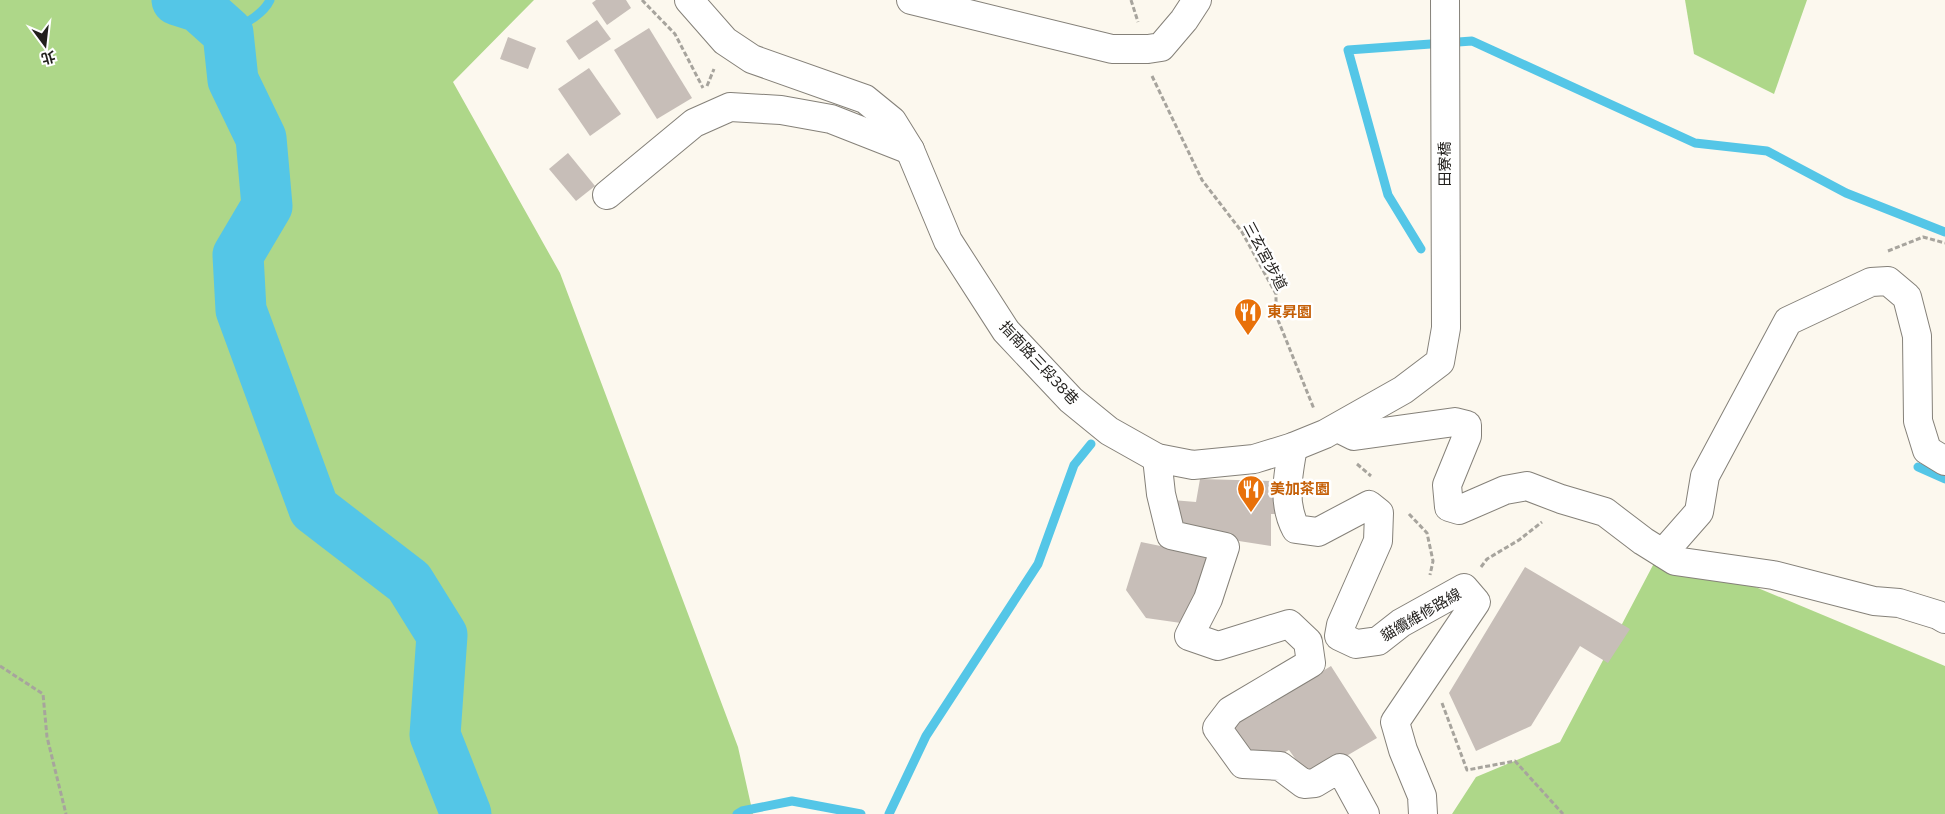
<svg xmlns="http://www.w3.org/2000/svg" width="1945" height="814" font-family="Commissioner,'Noto Sans TC',sans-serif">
	<rect width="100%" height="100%" fill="#fcf8ee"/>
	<g fill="#aed789">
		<path d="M0,0H534L453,82L560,273L738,747L753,814H0Z"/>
		<path d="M1685,0H1807L1774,94L1694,54Z"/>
		<path d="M1662,548L1945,666V814H1452L1476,777L1560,742Z"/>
	</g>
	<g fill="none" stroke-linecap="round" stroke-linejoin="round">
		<g stroke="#54c6e7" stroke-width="9">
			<path d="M228,33C242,25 263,15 270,0"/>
			<path d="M1421,249L1388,195L1348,50L1472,41L1695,143L1767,151L1846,193L1945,232"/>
			<path d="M1918,467L1945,479"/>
			<path d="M737,814L742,811L792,801L861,814"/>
			<path d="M889,814L926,736L1038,564L1074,465L1091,444"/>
		</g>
		<path stroke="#54c6e7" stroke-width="51" d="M177,0L199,7L228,33L233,80L261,138L267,206L238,255L241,310L314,509L409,582L442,635L435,735L466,814"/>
	</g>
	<g fill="#c7beb8">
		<path d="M596,0H626L631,8L607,25L592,3Z"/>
		<path d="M597,20L611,39L579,60L566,41Z"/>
		<path d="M649,28L692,98L657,119L614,50Z"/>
		<path d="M508,37L536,48L528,69L500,59Z"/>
		<path d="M589,68L621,114L590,136L558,89Z"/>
		<path d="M568,153L595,186L576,201L549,169Z"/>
		<path d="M1200,479L1275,481L1282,514H1271V546L1181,532L1172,500L1196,502Z"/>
		<path d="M1141,542L1209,556L1188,624L1146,618L1126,590Z"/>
		<path d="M1525,567L1630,629L1608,663L1580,646L1531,726L1476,751L1449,693Z"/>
		<path d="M1331,666L1377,738L1309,778L1289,750L1267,761L1248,756L1233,726Z"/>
	</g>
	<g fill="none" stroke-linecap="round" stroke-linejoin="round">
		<g stroke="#858179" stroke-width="30">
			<g id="minor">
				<path d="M689,0L725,41L752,59L865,99L892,121L910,150L948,241L1006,331L1071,400L1109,431L1157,458L1193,465L1254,459L1293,447L1325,434L1403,390L1440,362L1446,328L1445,0"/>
				<path d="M911,0L1112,49H1148L1161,47L1184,20L1197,0"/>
				<path d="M607,195L694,123L730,107L781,110L831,119L910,150"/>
				<path d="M1338,428L1354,436L1455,422L1467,425V436L1447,485L1449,507L1459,510L1505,490L1527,486L1561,499L1605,512L1643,541L1675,561L1773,575L1874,601L1899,603L1938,615L1945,619"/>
				<path d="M1293,447C1288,475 1282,503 1296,529L1318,532L1369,505L1379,513L1378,541L1341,625L1339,636L1356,644L1378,641L1401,623L1464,588L1476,602L1395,722L1403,750L1422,796L1423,814"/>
				<path d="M1157,458L1161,494L1171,535L1225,547L1208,599L1189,636L1218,646L1289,624L1308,642L1311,663L1230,711L1217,728L1243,764L1280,766L1304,784L1315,783L1340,768L1365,814"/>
				<path d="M1663,553L1699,512L1705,476L1788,321L1871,282L1888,281L1907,297L1917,336L1918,421L1927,450L1945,461"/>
			</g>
		</g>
		<g stroke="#a7a49d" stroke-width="3" stroke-dasharray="5 2.5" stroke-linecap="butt">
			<path d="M642,0L675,34L703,88"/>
			<path d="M1131,0L1138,22"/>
			<path d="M1152,76L1202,180L1242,232L1276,294V315L1314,409"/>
			<path d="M707,86L714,69"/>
			<path d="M1888,251L1923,237L1945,243"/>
			<path d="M1357,464L1371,476"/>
			<path d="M1409,514L1427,533L1433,561L1430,575"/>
			<path d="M1481,567L1487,559L1519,540L1542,522"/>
			<path d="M0,666L43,694L47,737L66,814"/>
			<path d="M1442,703L1467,770L1515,761L1563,814"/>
		</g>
		<use href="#minor" stroke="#fff" stroke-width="28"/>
	</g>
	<defs>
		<g id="restaurant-pin" transform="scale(1.4375)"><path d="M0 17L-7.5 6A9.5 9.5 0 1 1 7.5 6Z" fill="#e8710a" stroke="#fff"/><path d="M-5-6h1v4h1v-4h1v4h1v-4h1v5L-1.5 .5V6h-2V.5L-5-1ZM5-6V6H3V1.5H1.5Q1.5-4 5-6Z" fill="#fff"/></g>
	</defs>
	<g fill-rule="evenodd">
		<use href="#restaurant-pin" x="1248" y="312"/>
		<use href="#restaurant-pin" x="1251" y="489"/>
	</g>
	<g text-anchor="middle" stroke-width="5" stroke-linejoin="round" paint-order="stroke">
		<g font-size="15" fill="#211f1c" stroke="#fff">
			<text transform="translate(1445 164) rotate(-90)" y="5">田寮橋</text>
			<text transform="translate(1265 256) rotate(62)" y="5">三玄宮步道</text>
			<text transform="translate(1039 363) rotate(47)" y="5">指南路三段38巷</text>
			<text transform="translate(1421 615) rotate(-30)" y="5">貓纜維修路線</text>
		</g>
		<g font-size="15" font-weight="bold" fill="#c56008" stroke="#fff" text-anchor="start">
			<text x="1267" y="317">東昇園</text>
			<text x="1270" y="494">美加茶園</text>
		</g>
	</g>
	<g transform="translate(45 45) rotate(165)" stroke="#ffffff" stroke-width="4" paint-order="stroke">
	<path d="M0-4L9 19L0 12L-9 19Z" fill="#211f1c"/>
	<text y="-8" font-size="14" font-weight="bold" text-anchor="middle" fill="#211f1c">北</text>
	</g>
</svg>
